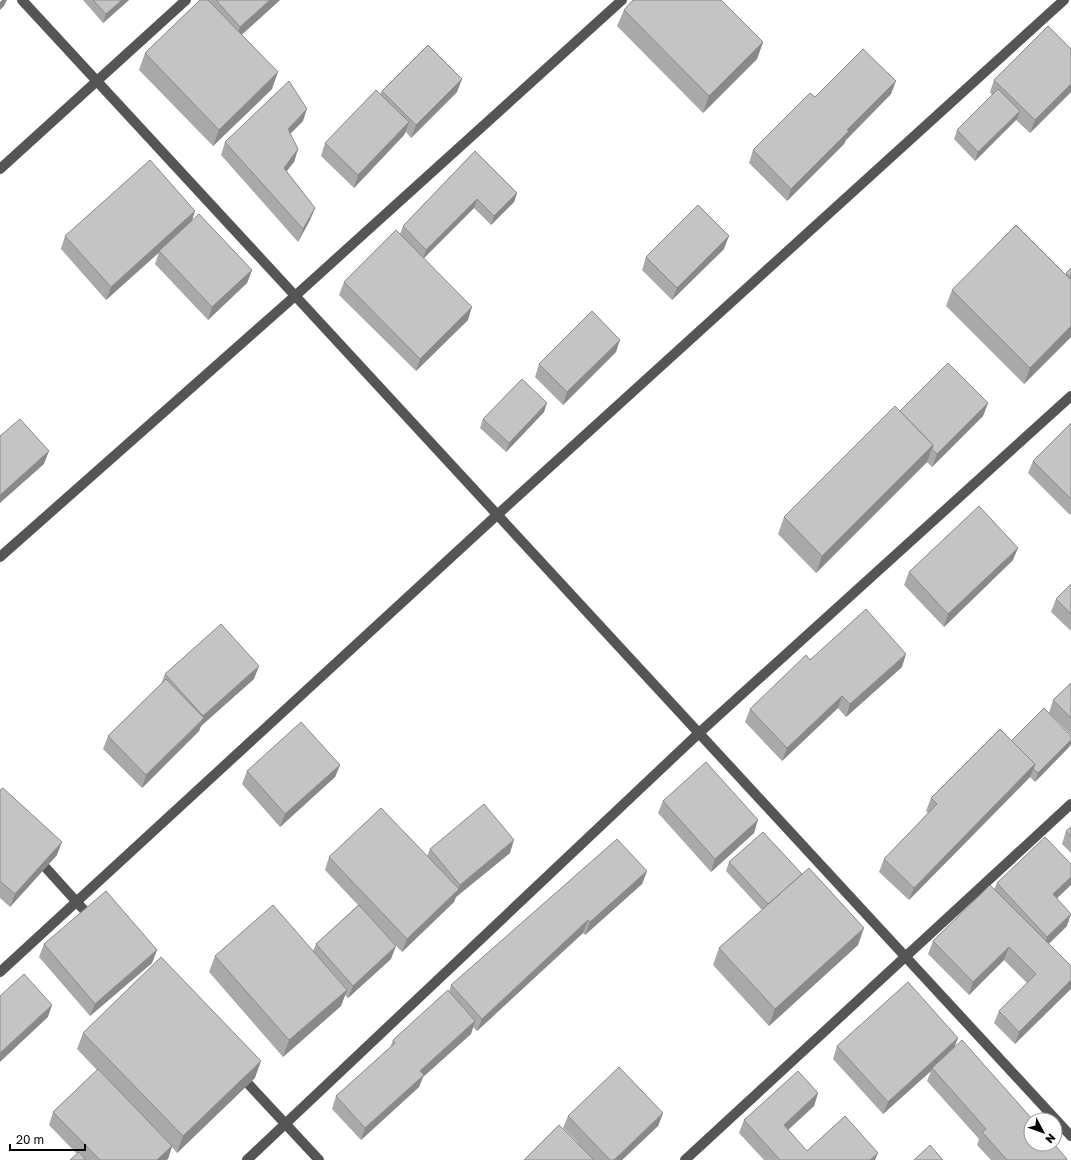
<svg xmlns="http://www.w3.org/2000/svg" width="1071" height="1160" font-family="'Golos Text',sans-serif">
	<rect width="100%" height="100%" fill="#fff"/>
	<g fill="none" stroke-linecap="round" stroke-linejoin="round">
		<g stroke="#555" stroke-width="10">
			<path d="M22,0L1071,1136"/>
			<path d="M0,169L186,0"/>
			<path d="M0,557L295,296L622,0"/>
			<path d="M37,858L93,920"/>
			<path d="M0,972L497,515L1064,0"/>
			<path d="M240,1075L319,1160"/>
			<path d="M247,1160L699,733L1071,396"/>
			<path d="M685,1160L1071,804"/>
		</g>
	</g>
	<g fill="#a9a9a9">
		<path d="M83,0H129L103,23Z"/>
		<path d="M200,0H280L242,34L272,89L213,146L139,70L145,53Z"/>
		<path d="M624,10L763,42L757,59L703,113L617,26Z"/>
		<path d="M1071,49V92L1030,133L1016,120L975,161L954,139L957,130L992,95L990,92L994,80Z"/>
		<path d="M462,79L457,92L411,138L406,132L404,135L354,188L321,156L325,143L380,94L382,91Z"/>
		<path d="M891,94L846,140L844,144L787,201L749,163L753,150L815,97Z"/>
		<path d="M303,121L290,134L298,149L294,162L286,171L315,208L310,220L298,242L221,155L225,142Z"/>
		<path d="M475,151L517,193L514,202L491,225L474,208L424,258L468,320L416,371L339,295L344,282L400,234L403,226Z"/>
		<path d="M192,221L252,270L247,283L208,320L155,264L159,252L106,300L61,249L65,236Z"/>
		<path d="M724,249L672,300L642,270L646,257Z"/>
		<path d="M1071,268V337L1024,384L946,306L952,290L1066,275V273Z"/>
		<path d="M616,352L563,405L535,377L539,364Z"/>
		<path d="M988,403L983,416L932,467L927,462L816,573L778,534L784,517L900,411Z"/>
		<path d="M544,412L506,452L480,428L483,419Z"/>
		<path d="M1071,423V514L1070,515L1028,473L1033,461Z"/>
		<path d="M1013,560L944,627L904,585L909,572Z"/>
		<path d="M1071,584V631L1051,612L1056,599Z"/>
		<path d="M810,660L902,667L846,717L838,708L782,761L745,722L750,709Z"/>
		<path d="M165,674L254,679L201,726L199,731L142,788L103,749L108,736L161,684Z"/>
		<path d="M1071,683V735L1049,713L1053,700Z"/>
		<path d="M1011,741L1070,746L1035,782L1030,777L909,900L879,872L884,859L928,813L926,811L931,798Z"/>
		<path d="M340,765L335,777L280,827L242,784L247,771Z"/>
		<path d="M0,790L57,855L10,907L0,898Z"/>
		<path d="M663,801L754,833L711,872L658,813Z"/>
		<path d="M1071,827V853L1062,844L1066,831Z"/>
		<path d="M430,849L510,853L456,897L454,902L402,952L374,922L391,959L348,998L345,995L341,1006L283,1057L209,972L215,956L313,951L316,944L358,905L325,870L329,857L427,856Z"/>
		<path d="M729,862L858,945L769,1026L713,965L719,948L762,910L726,871Z"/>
		<path d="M647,871L642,884L585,935L583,933L477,1031L473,1027L471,1034L423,1077L419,1087L361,1140L332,1109L336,1096L390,1048L393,1040L449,992L451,985Z"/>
		<path d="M997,883L1057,898L1067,926L1049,944L1071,966L1015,1044L994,1023L999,1011L1027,983L1004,960L969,995L928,954L933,941L994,889Z"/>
		<path d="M44,944L157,950L152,963L90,1016L39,957Z"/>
		<path d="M83,1033L255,1078L177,1153L172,1147L168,1159L166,1160H70L77,1154L49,1125L53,1112L97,1070L77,1049Z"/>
		<path d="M958,1038L954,1048L1067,1159V1160H991L977,1145L979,1139L927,1081L931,1071L883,1114L833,1059L837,1046Z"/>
		<path d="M818,1093L814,1106L788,1130L807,1151L875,1160H764L739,1133L744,1120Z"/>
		<path d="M663,1113L658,1126L622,1160H524L578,1143L563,1128L568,1116Z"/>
	</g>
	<g fill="#898989">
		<path d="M2,0H7L4,6L0,10V2Z"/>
		<path d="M122,0H129L103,23L106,14Z"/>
		<path d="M270,0H280L236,40L240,27Z"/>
		<path d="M763,42L757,59L703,113L709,96Z"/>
		<path d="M278,72L272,89L213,146L219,130Z"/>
		<path d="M462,79L457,92L411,138L416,125Z"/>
		<path d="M896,81L891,94L846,140L844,144L787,201L791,189L847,130Z"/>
		<path d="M1071,84V92L1030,133L1035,120Z"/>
		<path d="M307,109L303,121L283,141L288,129Z"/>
		<path d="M1020,111L1017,119L975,161L978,152Z"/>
		<path d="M409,122L404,135L354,188L358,175Z"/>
		<path d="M298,149L294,162L279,181L284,168Z"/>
		<path d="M517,193L514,202L491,225L494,216Z"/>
		<path d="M477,199L474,208L423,259L426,250Z"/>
		<path d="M315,208L310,220L298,242L303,229Z"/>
		<path d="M195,211L191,224L106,300L111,287Z"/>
		<path d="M729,236L724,249L672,300L677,288Z"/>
		<path d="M252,270L247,283L208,320L212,307Z"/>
		<path d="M472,307L468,320L416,371L420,359Z"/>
		<path d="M1071,326V337L1024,384L1030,368Z"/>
		<path d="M620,340L616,352L563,405L567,392Z"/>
		<path d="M547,403L544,412L506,452L509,443Z"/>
		<path d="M988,403L983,416L932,467L937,454Z"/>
		<path d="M933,445L927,462L816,573L822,556Z"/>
		<path d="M49,451L44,464L0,503V495Z"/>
		<path d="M1018,548L1013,560L944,627L948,614Z"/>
		<path d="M906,654L902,667L846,717L850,704Z"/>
		<path d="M259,666L254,679L201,726L199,731L142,788L146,775L201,722L203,716Z"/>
		<path d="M842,696L838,708L782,761L787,748Z"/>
		<path d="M1071,740V744L1070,746L1035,782L1038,773Z"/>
		<path d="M1035,764L1030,777L909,900L914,888Z"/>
		<path d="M340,765L335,777L280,827L285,814Z"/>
		<path d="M758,820L754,833L711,872L715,859Z"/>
		<path d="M514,840L510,853L456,897L454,902L402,952L407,939L458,890L460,885Z"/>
		<path d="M62,842L57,855L10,907L15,894Z"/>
		<path d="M647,871L642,884L585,935L590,922Z"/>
		<path d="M1071,877V885L1048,907L1053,894Z"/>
		<path d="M1071,914L1067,926L1043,949L1047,937Z"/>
		<path d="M588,920L583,933L477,1031L482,1019Z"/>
		<path d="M864,928L858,945L769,1026L775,1009Z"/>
		<path d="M396,946L391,959L348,998L353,986Z"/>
		<path d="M1009,947L1004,960L969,995L973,982Z"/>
		<path d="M157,950L152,963L90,1016L95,1004Z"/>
		<path d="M1071,980V989L1015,1044L1019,1032Z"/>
		<path d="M347,990L341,1006L283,1057L289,1040Z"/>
		<path d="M52,1005L48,1017L0,1062V1053Z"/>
		<path d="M475,1021L471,1034L423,1077L419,1087L361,1140L365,1128L420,1071Z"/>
		<path d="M958,1038L953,1050L932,1068L931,1071L883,1114L888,1102Z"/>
		<path d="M261,1061L255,1078L177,1153L183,1136Z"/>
		<path d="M818,1093L814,1106L779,1138L784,1125Z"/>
		<path d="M663,1113L658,1126L622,1160H614Z"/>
		<path d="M172,1146L168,1159L166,1160H157Z"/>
		<path d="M878,1153L875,1160H870Z"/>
	</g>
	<g fill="#c4c4c4" stroke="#898989">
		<path d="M93,0H122L106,14Z"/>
		<path d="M200,0H208L278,72L219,130L145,53Z"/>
		<path d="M216,0H270L240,27Z"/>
		<path d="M633,0H721L763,42L709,96L624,10Z"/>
		<path d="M1048,26L1071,49V84L1035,120L994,80Z"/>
		<path d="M428,45L462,79L416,125L382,91Z"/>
		<path d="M863,49L896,81L847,130L849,131L791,189L753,150L810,93L815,97Z"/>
		<path d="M289,81L307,109L288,129L298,149L284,168L315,208L303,229L225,142Z"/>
		<path d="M998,89L1020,111L978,152L957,130Z"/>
		<path d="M376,90L409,122L358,175L325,143Z"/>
		<path d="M475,151L517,193L494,216L477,199L426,250L403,226Z"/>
		<path d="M150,160L195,211L111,287L65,236Z"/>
		<path d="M698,205L729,236L677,288L646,257Z"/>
		<path d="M199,214L252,270L212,307L159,251Z"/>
		<path d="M1016,225L1071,280V326L1030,368L952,290Z"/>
		<path d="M396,230L472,307L420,359L344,282Z"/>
		<path d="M1071,268V277L1066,273Z"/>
		<path d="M592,311L620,340L567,392L539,364Z"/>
		<path d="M948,363L988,403L937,454L932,449L933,445L900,411Z"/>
		<path d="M522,379L547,403L509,443L483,419Z"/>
		<path d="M895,406L933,445L822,556L784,517Z"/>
		<path d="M20,419L49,451L0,495V436Z"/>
		<path d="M1071,423V499L1033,461Z"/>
		<path d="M979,506L1018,548L948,614L909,572Z"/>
		<path d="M1071,584V614L1056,599Z"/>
		<path d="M866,609L906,654L850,704L842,696L787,748L750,709L806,655L810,660Z"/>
		<path d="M221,624L259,666L203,716L165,674Z"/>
		<path d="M166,679L204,718L146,775L108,736Z"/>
		<path d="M1071,683V718L1053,700Z"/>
		<path d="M1044,708L1071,736V740L1038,773L1033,769L1035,764L1011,741Z"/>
		<path d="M301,722L340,765L285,814L247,771Z"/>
		<path d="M1000,729L1035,764L914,888L884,859L937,804L931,798Z"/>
		<path d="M706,762L758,820L715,859L663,801Z"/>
		<path d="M3,788L62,842L15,894L0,881V790Z"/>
		<path d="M484,804L514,840L460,885L430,849Z"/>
		<path d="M381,808L459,889L407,939L329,857Z"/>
		<path d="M1071,827V836L1066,831Z"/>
		<path d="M763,832L802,874L768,904L729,862Z"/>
		<path d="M1045,837L1071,864V877L1053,894L1071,914L1047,937L997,883Z"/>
		<path d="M617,839L647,871L590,922L588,920L482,1019L451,985Z"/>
		<path d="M809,868L864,928L775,1009L719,948Z"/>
		<path d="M990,885L1071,966V980L1019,1032L999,1011L1036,974L1009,947L973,982L933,941Z"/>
		<path d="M106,891L157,950L95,1004L44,944Z"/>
		<path d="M273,905L347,990L289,1040L215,956Z"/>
		<path d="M359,905L396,946L353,986L316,944Z"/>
		<path d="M161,957L261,1061L183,1136L83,1033Z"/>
		<path d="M24,974L52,1005L0,1053V996Z"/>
		<path d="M908,982L958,1038L888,1102L837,1046Z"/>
		<path d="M448,990L475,1021L420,1071L424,1075L365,1128L336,1096L395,1043L393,1040Z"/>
		<path d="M962,1040L1033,1120H1031V1144H1054L1067,1159L1066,1160H1007L982,1132L986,1129L932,1068Z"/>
		<path d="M619,1067L663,1113L614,1160H610L568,1116Z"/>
		<path d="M98,1069L172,1146L157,1160H100L53,1112Z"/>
		<path d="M798,1071L818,1093L784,1125L807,1151L845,1116L878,1153L870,1160H780L744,1120Z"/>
		<path d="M559,1125L594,1160H524Z"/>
		<path d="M930,1145L943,1160H914Z"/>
		<path d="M79,1152L86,1160H70Z"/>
	</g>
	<g transform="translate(1043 1132) rotate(131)"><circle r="19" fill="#ffffff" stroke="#999999"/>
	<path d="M0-3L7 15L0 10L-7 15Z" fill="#000000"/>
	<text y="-6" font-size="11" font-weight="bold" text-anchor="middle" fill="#000000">N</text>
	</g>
	<path d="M10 1144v6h75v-6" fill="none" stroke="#000000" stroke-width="2"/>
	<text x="16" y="1144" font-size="12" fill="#000000" stroke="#ffffff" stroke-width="3" paint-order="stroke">20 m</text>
</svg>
